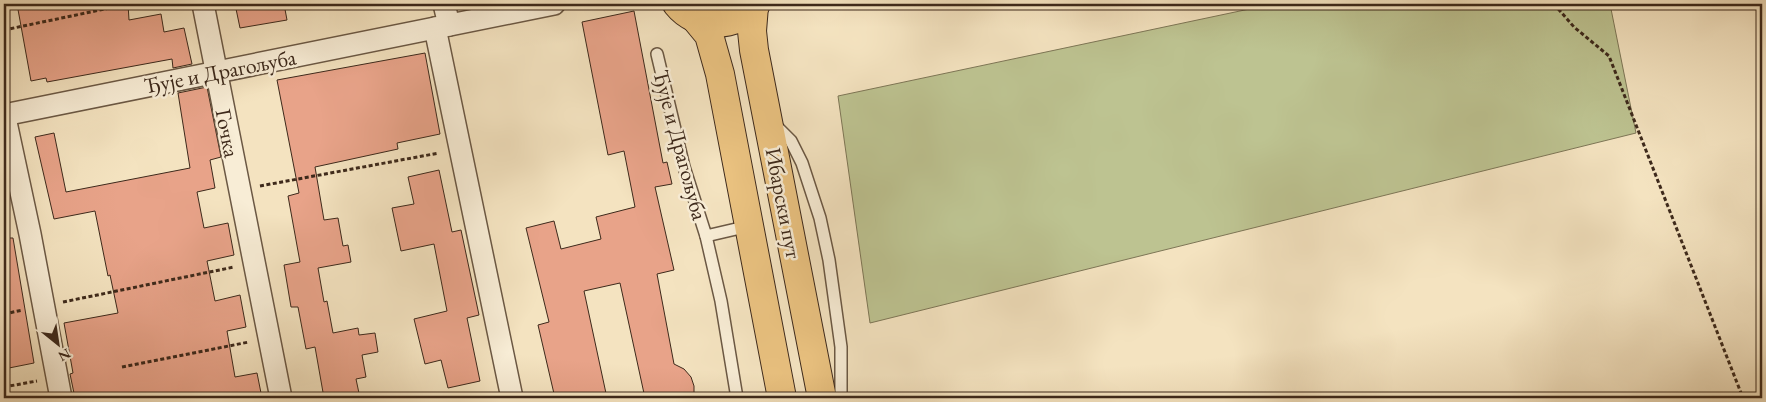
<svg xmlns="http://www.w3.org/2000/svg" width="1766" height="402" font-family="'EB Garamond',serif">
	<rect width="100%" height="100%" fill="#f4e3c0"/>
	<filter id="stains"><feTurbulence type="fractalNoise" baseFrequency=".004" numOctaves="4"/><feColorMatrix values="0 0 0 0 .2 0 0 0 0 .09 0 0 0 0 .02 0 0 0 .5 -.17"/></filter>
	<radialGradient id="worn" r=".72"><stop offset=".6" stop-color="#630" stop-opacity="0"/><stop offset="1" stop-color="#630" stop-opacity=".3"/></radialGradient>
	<path fill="#bdc391" stroke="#7d7656" d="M1273,4H1610L1636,133L870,323L838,96Z"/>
	<g fill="#e8a389" stroke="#3d291b">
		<path d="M17,4H128L129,20L161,14L164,32L184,28L192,64L173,68L172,59L47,82L46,78L31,81Z"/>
		<path d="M235,4H284L287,20L240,28Z"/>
		<path d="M634,11L663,163L667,162L672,184L655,187L674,270L657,274L674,364L684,369L691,377L694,386V398H645L620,283L584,291L607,398H555L538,325L549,322L526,228L554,221L561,249L601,239L596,217L635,207L624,151L608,155L582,22Z"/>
		<path d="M425,53L440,134L397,143L398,149L315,167L324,220L338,218L343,246L348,245L351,262L318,268L324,302L327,301L333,333L358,328L359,335L375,333L378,352L362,355L366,377L356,379L360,398H324L315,347L306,349L298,307H291L284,265L300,262L288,196L299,193L277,80Z"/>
		<path d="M207,87L221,157L210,160L215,188L197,192L204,228L228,223L234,255L207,261L215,301L240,295L246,327L227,331L235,377L257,373L262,398H75L70,374L73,373L64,323L118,313L110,275L108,276L95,211L54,219L35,137L54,133L66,192L190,168L178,93Z"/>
		<path d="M439,170L452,232L461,230L479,315L467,318L480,381L448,388L441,360L425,364L414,319L447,311L434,244L401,251L392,208L414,204L408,177Z"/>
		<path d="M4,238H13L34,363L4,369Z"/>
	</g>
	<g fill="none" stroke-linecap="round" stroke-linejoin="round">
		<g stroke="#6b5844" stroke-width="14">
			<g id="lane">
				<path d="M657,54L684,167L706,236L749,226"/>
				<path d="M774,124L791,141L802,163L820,218L829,260L841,347V398"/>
				<path d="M706,236L721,301L737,398"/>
			</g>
		</g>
		<g stroke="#6b5844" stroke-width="24">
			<g id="street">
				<path d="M203,4L281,398"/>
				<path d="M444,4L449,25"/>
				<path d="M435,28L512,398"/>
				<path d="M4,113L30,234L61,398"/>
				<path d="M4,115L554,4"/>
			</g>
		</g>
		<g stroke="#3d291b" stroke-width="30">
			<g id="primary">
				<path d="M677,4C697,29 737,29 756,4"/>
				<path d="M754,6L752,31L754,50L822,398"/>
				<path d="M695,18L709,35L720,74L782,398"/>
			</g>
		</g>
		<g stroke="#3d291b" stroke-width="3" stroke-dasharray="4 2.5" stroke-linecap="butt">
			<path d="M1554,4L1574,27L1609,56L1743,398"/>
			<path d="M4,30L129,4"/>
			<path d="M260,186L439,153"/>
			<path d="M63,302L234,267"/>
			<path d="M4,314L23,310"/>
			<path d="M122,367L249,342"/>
			<path d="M4,387L37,381"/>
		</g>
		<use href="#lane" stroke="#f8edd6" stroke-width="11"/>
		<use href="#street" stroke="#f8edd6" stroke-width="21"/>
		<use href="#primary" stroke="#eac280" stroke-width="28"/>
	</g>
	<g text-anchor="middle" stroke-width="5" stroke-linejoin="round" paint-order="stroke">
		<g font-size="22" fill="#3d291b" stroke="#f8edd6">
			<text transform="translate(220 71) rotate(-11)" y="8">Ђује и Драгољуба</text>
			<text transform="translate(228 133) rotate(79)" y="8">Гочка</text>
			<text transform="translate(681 145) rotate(75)" y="8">Ђује и Драгољуба</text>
			<text transform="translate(784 203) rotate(79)" y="8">Ибарски пут</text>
		</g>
	</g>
	<rect width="1766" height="402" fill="none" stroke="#f4e3c0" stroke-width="20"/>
	<rect x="5" y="5" width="1756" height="392" fill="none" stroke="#3d291b" stroke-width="2.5"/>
	<rect x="10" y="10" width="1746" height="382" fill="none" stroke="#3d291b"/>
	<g transform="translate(58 344) rotate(150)" stroke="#f8edd6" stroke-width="4" paint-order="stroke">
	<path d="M0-4L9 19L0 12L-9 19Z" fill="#3d291b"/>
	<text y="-8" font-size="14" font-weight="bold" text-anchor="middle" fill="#3d291b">N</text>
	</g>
	<rect width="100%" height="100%" filter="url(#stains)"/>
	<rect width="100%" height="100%" fill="url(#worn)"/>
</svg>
